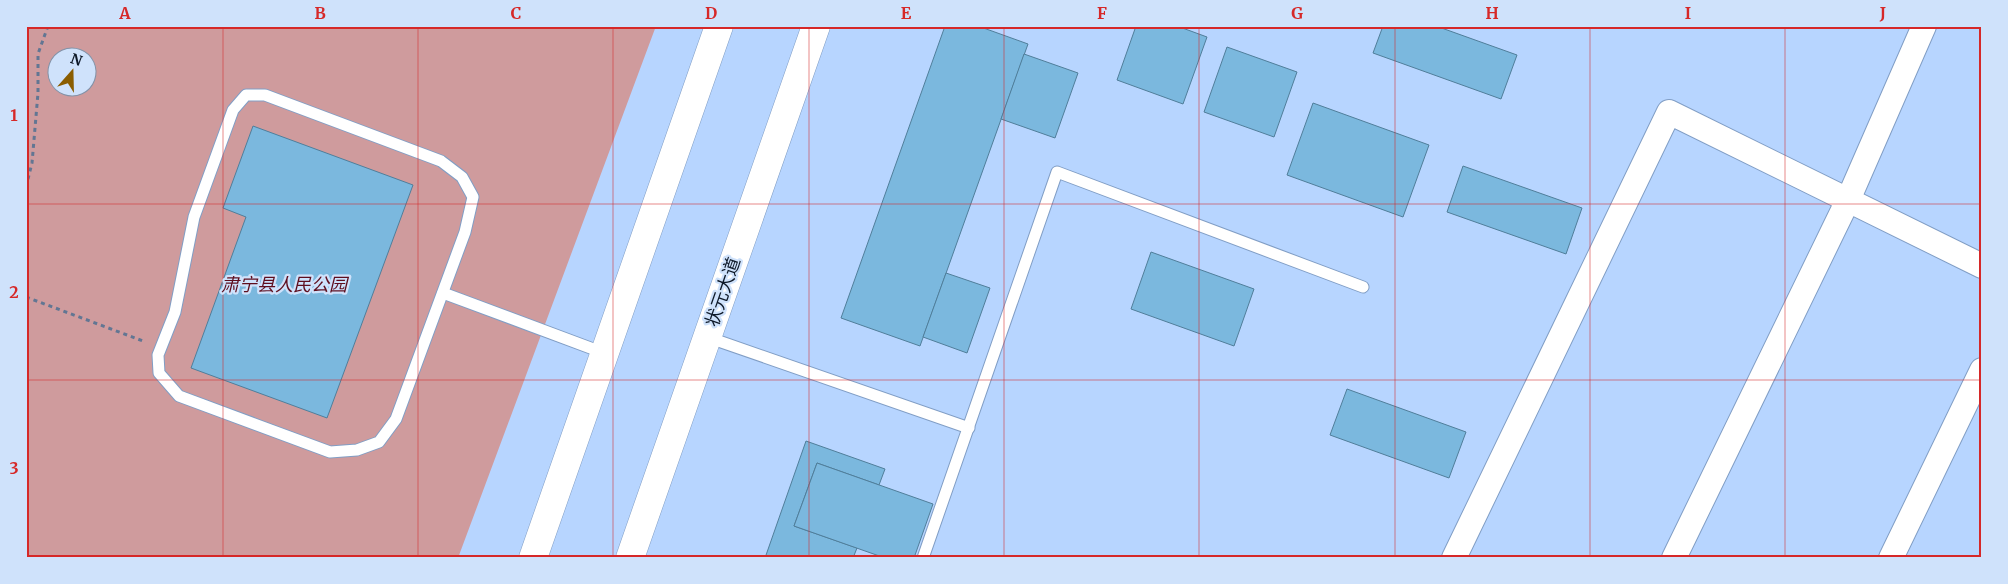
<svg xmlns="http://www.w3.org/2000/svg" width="2008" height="584" font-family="Merriweather,'Noto Sans SC',serif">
	<rect width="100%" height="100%" fill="#b7d5ff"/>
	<path fill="#cf9b9d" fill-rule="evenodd" d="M26,26H656L458,558H26ZM58,58H88V88H58Z"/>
	<g fill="#7bb8de" stroke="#507e9a">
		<path d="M945,26H978L1028,44L920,346L841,318Z"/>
		<path d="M1136,26H1177L1207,37L1183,104L1117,80Z"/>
		<path d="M1383,26H1436L1517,55L1501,99L1373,53Z"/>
		<path d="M1227,47L1297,72L1274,137L1204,112Z"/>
		<path d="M1024,54L1078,73L1055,138L1001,119Z"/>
		<path d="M1313,103L1429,145L1403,217L1287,175Z"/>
		<path d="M253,126L413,185L327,418L191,368L246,217L223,208Z"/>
		<path d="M1463,166L1582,208L1566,254L1447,212Z"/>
		<path d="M1151,252L1254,289L1234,346L1131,309Z"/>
		<path d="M946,273L990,288L967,353L923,337Z"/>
		<path d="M1347,389L1466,432L1449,478L1330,435Z"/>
		<path d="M806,441L885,469L879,485L817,463L794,526L857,548L853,558H765Z"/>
		<path d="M817,463L933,504L914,558H885L794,526Z"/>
	</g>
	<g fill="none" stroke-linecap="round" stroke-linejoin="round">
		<g stroke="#819ec5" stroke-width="13">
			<g id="service">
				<path d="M246,95H265L441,161L462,177L473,197L465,232L396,419L379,442L357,450L330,452L179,396L159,373L158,355L175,312L194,217L233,110Z"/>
				<path d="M443,293L604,353"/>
				<path d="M707,337L969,428"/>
				<path d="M923,558L1057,172L1363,287"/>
			</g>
		</g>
		<g stroke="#819ec5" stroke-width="26">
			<g id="minor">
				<path d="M1454,558L1669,112L1982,266"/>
				<path d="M1674,558L1848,200L1924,26"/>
				<path d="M1891,558L1982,370"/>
			</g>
		</g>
		<g stroke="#819ec5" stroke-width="29">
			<g id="secondary">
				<path d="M533,558L719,26"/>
				<path d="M630,558L816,26"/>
			</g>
		</g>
		<g stroke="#627693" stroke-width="3" stroke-dasharray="4 4" stroke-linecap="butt">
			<path d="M26,187L32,163L38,93V54L48,26"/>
			<path d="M26,297L143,341"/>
		</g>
		<use href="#service" stroke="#fff" stroke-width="11"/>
		<use href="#minor" stroke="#fff" stroke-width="24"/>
		<use href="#secondary" stroke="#fff" stroke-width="28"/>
	</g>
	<path fill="none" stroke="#d62828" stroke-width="1" stroke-opacity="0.55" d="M223,26V558M418,26V558M613,26V558M809,26V558M1004,26V558M1199,26V558M1395,26V558M1590,26V558M1785,26V558M26,204H1982M26,380H1982"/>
	<g text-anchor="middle" stroke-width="4.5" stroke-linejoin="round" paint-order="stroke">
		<g font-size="18" font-style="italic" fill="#5e0d1d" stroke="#cfe2fb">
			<text x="284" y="291">肃宁县人民公园</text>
		</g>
		<g font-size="18" fill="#0e1928" stroke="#cfe2fb">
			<text transform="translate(723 292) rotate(-71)" y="6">状元大道</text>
		</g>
	</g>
	<rect width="2008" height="584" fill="none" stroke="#cfe2fb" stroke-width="55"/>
	<g transform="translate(72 72) rotate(20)"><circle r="24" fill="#cfe2fb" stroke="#8292a7"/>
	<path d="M0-4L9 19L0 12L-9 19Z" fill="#8a5d00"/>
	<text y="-8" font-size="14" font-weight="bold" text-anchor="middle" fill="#0e1928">N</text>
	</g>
	<rect x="28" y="28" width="1952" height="528" fill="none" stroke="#d62828" stroke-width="2"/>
	<g font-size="16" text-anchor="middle" font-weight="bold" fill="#d62828">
		<text x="125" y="19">A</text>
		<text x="320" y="19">B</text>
		<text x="516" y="19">C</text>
		<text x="711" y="19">D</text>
		<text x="906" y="19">E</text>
		<text x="1102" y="19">F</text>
		<text x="1297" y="19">G</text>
		<text x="1492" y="19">H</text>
		<text x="1688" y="19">I</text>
		<text x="1883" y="19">J</text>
		<text x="14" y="121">1</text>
		<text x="14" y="298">2</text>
		<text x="14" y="474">3</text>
	</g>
</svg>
